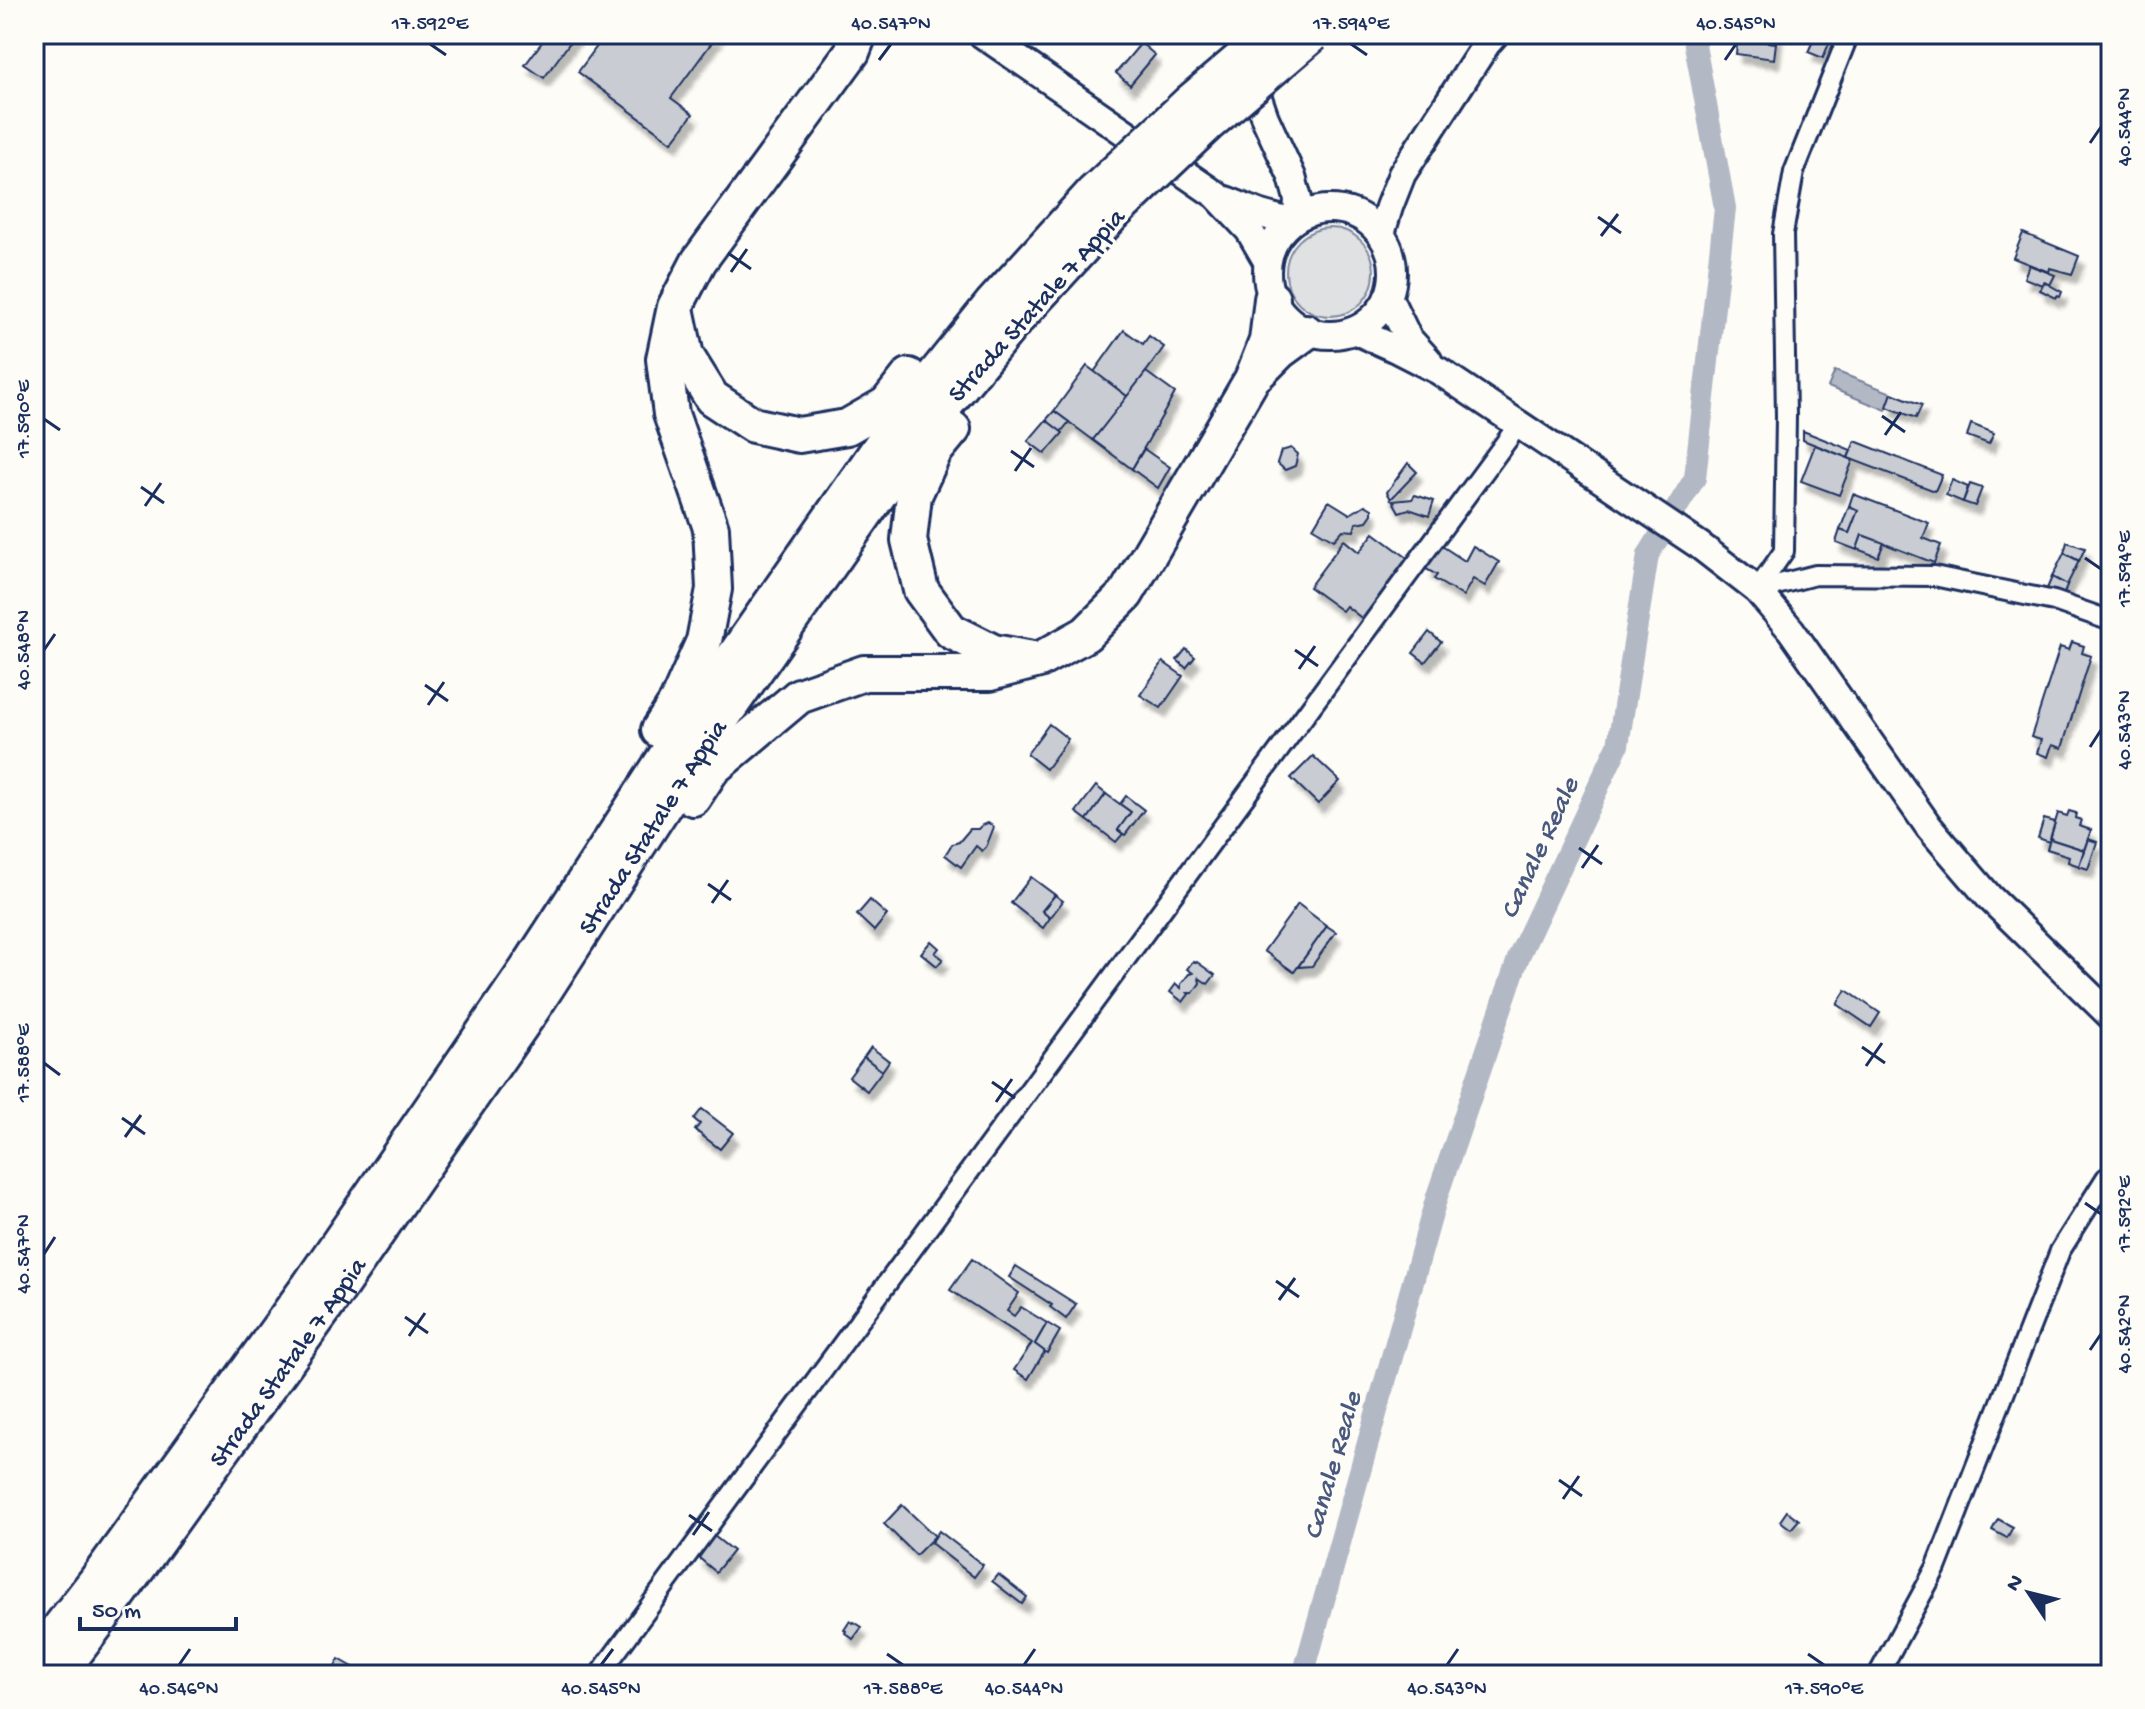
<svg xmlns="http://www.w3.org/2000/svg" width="2145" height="1709" font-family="'Gochi Hand',sans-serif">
	<defs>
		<filter id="shadow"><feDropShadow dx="5" dy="9" stdDeviation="2" flood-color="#0004"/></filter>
	</defs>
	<rect width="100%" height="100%" fill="#fdfcf7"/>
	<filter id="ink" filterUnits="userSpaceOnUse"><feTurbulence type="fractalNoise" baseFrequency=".0125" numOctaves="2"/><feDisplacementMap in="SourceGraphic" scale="16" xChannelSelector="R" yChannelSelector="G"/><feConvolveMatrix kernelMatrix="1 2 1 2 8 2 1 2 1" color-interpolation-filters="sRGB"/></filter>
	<g filter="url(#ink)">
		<circle fill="#e0e1e3" stroke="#7e88a0" stroke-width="2" cx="1330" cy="272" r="44"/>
		<path fill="#b3b8c5" stroke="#76819c" stroke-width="2" d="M1835,371L1892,393L1886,410L1828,387Z"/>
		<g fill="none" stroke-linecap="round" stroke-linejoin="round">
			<path stroke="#b3b8c5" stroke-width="22" d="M1303,1675L1437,1196L1519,956L1618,745L1648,555L1695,478L1725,208L1693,34"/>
		</g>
		<g fill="#c9ccd3" stroke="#1b2f5e" stroke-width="2" filter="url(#shadow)">
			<path d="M548,34H576L544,78L525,65Z"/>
			<path d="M606,34H718L671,98L693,114L672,142L578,72Z"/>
			<path d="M1738,34H1777L1776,43L1745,39V36Z"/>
			<path d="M1816,34H1833L1823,58L1808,52Z"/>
			<path d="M1738,35L1745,36V39L1776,43L1774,59L1736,54Z"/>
			<path d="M1141,43L1155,55L1130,85L1116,73Z"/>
			<path d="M2023,233L2079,256L2072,274L2050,268L2049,272L2013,258Z"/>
			<path d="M2029,265L2055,275L2050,285L2044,282L2042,285L2024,278Z"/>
			<path d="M2044,282L2062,292L2060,297L2057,296L2056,298L2040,290Z"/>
			<path d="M1124,330L1143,344L1149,336L1164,347L1128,397L1094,372Z"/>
			<path d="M1087,366L1128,397L1093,440L1054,411Z"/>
			<path d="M1146,372L1175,393L1132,469L1093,440Z"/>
			<path d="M1892,393L1922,405L1916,418L1887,407Z"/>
			<path d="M1054,411L1069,422L1061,432L1046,420Z"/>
			<path d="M1046,420L1063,433L1045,454L1028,441Z"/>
			<path d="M1971,424L1994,433L1989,444L1967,436Z"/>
			<path d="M1803,431L1851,450L1848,458L1803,440Z"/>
			<path d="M1855,441L1942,475L1935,491L1848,458Z"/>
			<path d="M1815,445L1853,460L1839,495L1801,481Z"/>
			<path d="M1291,448L1298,454L1295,466L1285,470L1277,463L1281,451Z"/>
			<path d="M1144,449L1170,467L1158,488L1132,469Z"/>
			<path d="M1408,463L1417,472L1391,499L1387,492Z"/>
			<path d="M1952,480L1968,487L1963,502L1946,495Z"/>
			<path d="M1970,484L1982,488L1975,506L1963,502Z"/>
			<path d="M1853,494L1929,523L1923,538L1941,545L1934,563L1862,535L1857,550L1836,542L1840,530L1849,533L1858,510L1849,506Z"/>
			<path d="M1415,495L1434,501L1429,516L1409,509L1399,512L1393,501L1412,499Z"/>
			<path d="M1329,501L1350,514L1365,505L1372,509V514L1367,521L1356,523L1354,531L1343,530L1334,540L1313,528Z"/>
			<path d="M1849,506L1858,510L1849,533L1840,530Z"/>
			<path d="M1374,533L1409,559L1364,620L1346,606L1342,611L1309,587L1344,540L1359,552Z"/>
			<path d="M1862,535L1884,543L1878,557L1857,549Z"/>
			<path d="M2067,542L2085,548L2079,561L2064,553Z"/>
			<path d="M1442,546L1465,561L1473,546L1499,562L1485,586L1473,579L1463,596L1434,579L1437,575L1426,569Z"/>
			<path d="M2064,553L2079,561L2067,585L2052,577Z"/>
			<path d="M2052,577L2067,585L2064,594L2046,591Z"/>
			<path d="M1429,632L1441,642L1425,662L1413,653Z"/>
			<path d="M2072,642L2084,646L2082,653L2091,656L2062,748L2052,745L2048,757L2037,753L2041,740L2031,737L2060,647L2069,650Z"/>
			<path d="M1186,649L1195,657L1186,668L1177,660Z"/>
			<path d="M1163,662L1183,676L1161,708L1140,695Z"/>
			<path d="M1049,724L1068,739L1046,769L1027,754Z"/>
			<path d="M1313,756L1340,781L1318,804L1291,778Z"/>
			<path d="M1096,786L1106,794L1087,820L1076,812Z"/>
			<path d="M1106,794L1131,812L1118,830L1123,834L1116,842L1087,820Z"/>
			<path d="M1126,796L1144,810L1125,835L1118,830L1131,812L1120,804Z"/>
			<path d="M2069,811L2076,813L2075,818L2081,820L2079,826L2091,830L2084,850L2050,839L2058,813L2067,816Z"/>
			<path d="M2044,819L2055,822L2049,842L2038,838Z"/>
			<path d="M988,823L994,827L986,847L982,851L976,846L961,867L945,855L952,844L959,842L970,829H978L982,825Z"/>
			<path d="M2050,839L2084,850L2079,866L2068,862L2069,856L2047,849Z"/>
			<path d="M2088,839L2097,842L2088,869L2079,866Z"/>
			<path d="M1031,877L1055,895L1042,911L1050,918L1043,928L1011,903Z"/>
			<path d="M1055,895L1063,901L1050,918L1042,911Z"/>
			<path d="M870,900L887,915L874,931L857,915Z"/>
			<path d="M1298,904L1327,926L1294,972L1264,951Z"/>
			<path d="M1327,926L1336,932L1312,966L1298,967Z"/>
			<path d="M931,941L939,948L935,953L943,959L937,966L921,953Z"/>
			<path d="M1193,961L1196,963L1197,962L1215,975L1208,984L1199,978L1200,983L1193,993H1188L1189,994L1183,1002L1170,992L1176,984L1181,988V984L1189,974L1193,973L1187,969Z"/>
			<path d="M1846,990L1880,1013L1871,1027L1837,1004Z"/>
			<path d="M871,1047L889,1061L882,1071L864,1057Z"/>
			<path d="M864,1057L882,1071L867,1091L849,1077Z"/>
			<path d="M702,1109L733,1133L720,1149L695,1130L700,1124L694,1119Z"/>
			<path d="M972,1259L1019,1293L1007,1311L1014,1316L1021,1307L1047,1323L1035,1344L1045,1351L1028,1379L1014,1370L1032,1343L950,1290Z"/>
			<path d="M1016,1266L1076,1304L1066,1319L1050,1307L1052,1305L1009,1277Z"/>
			<path d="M1047,1323L1060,1331L1047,1353L1035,1344Z"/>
			<path d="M902,1505L935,1536L916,1555L884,1524Z"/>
			<path d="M1787,1511L1799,1520L1791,1529L1780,1521Z"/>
			<path d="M1998,1519L2013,1527L2007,1538L1992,1530Z"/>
			<path d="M939,1531L983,1565L974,1577L931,1543Z"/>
			<path d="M714,1536L733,1551L716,1572L698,1557Z"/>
			<path d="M998,1574L1027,1597L1022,1604L992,1581Z"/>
			<path d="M850,1621L853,1623L854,1622L862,1627L853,1639L845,1633L846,1631L844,1630Z"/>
			<path d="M339,1659L367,1675H330Z"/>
		</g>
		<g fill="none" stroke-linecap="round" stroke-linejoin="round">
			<g stroke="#1b2f5e" stroke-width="24">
				<g id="street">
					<path d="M1757,590L1784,551L1786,416L1783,234L1794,172L1849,34"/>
					<path d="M1757,590L1815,575L1934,576L2054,601L2111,621"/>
					<path d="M599,1675L1519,424"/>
					<path d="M1878,1675L1936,1568L2060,1251L2106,1178L2111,1175"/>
				</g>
			</g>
			<g stroke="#1b2f5e" stroke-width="32">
				<g id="secondary">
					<path d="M982,34L1216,195L1249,230L1267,261"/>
					<path d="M1236,34L1265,118L1292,177L1298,199L1297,217"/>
					<path d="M1226,200L1261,214L1290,222"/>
					<circle cx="1330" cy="272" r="63"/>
					<path d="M1381,234L1389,207L1402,174L1487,43L1495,34"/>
					<path d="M1388,297L1408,338L1428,360"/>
					<path d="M1356,331L1396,349L1439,371L1699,545L1757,590L1791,630L1929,827L1989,897L2111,1016"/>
				</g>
			</g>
			<g stroke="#1b2f5e" stroke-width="40">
				<g id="highway">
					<path d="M677,313L686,356L712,398L753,425L799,435L847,427L887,404L909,376"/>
					<path d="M1258,373L1280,351L1306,332"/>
					<path d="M953,429L934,452L914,495L909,540L921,590L951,631L993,652L1033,659"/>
					<path d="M659,730L677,702L704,641L714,589L711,528L671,414L664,359L675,307L699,261L852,52L859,34"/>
					<path d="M693,798L712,769L799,696L864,673H990L1039,660L1086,634L1126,594L1252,379L1267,341L1272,299"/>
					<path d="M34,1661L96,1581L309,1286L528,968L687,724L901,417L992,304L1093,193"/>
					<path id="s1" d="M58,1675L117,1597L330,1301L533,1008L701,748L919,437L1012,324L1113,214"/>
				</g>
			</g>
			<use href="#street" stroke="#fdfcf7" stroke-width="18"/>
			<use href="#secondary" stroke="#fdfcf7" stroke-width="26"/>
			<use href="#highway" stroke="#fdfcf7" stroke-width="34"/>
			<g stroke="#1b2f5e" stroke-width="40" stroke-linecap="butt">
				<g id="highway-bridge">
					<path d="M1093,193L1190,102L1270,34"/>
					<path d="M1113,214L1209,123L1313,34"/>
				</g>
			</g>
			<use href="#highway-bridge" stroke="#fdfcf7" stroke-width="34"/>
		</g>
	</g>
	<path fill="none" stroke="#1b2f5e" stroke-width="3" d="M430,44L446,55M1351,44L1367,55M879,60L891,44M1725,60L1736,44M2090,143L2101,127M1598,217L1621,233M1601,236L1618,214M728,253L751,269M731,272L747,249M1882,416L1905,432M44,419L60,430M1885,435L1901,412M1011,451L1034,467M1015,471L1031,448M141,487L164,503M145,506L161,483M2085,558L2101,569M44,650L55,634M1295,650L1318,666M1299,669L1315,646M425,685L448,701M428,705L444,682M2090,747L2101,730M1579,848L1602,864M1582,868L1598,845M708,884L731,900M712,903L728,880M1862,1047L1885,1063M44,1063L60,1075M1866,1066L1882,1043M992,1082L1015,1098M996,1102L1012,1079M122,1118L145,1134M125,1137L141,1115M2085,1203L2101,1214M44,1254L55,1237M1276,1281L1299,1297M1279,1300L1295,1278M405,1317L428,1333M409,1336L425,1313M2090,1350L2101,1334M1559,1480L1582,1496M1563,1499L1579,1476M689,1515L712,1531M693,1535L709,1512M887,1654L903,1665M1808,1654L1824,1665M179,1665L190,1649M601,1665L613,1649M1024,1665L1035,1649M1447,1665L1458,1649"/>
	<g text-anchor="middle" stroke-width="7" stroke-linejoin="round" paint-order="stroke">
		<g font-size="26" fill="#1b2f5e" stroke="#fdfcf7">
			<text transform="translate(1035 304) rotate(-48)" y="9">Strada Statale 7 Appia</text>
			<text dy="9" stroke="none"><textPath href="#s1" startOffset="1036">Strada Statale 7 Appia</textPath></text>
			<text dy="9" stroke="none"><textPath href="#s1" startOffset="388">Strada Statale 7 Appia</textPath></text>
		</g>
		<g font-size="28" font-style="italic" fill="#49587d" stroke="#fdfcf7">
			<text transform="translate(1537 847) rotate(-65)" y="10">Canale Reale</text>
			<text transform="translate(1330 1465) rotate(-74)" y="10">Canale Reale</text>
		</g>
	</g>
	<rect width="2145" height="1709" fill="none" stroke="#fdfcf7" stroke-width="88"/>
	<g transform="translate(2029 1593) rotate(305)" stroke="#fdfcf7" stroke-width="6" paint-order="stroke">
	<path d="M0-6L14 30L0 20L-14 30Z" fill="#1b2f5e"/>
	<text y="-12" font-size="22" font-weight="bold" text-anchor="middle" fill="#1b2f5e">N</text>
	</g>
	<path d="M80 1617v12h156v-12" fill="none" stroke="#1b2f5e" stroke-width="4"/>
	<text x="92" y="1617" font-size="24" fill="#1b2f5e" stroke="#fdfcf7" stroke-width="6" paint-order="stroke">50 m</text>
	<rect x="44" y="44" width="2057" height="1621" fill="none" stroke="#1b2f5e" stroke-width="3"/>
	<g font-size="20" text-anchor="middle" fill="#1b2f5e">
		<text x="430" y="29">17.592°E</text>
		<text x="891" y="29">40.547°N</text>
		<text x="1351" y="29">17.594°E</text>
		<text x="1736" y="29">40.545°N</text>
		<text transform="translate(2123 127) rotate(-90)" y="7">40.544°N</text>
		<text transform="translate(22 419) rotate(-90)" y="7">17.590°E</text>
		<text transform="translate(2123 569) rotate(-90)" y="7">17.594°E</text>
		<text transform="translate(22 650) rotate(-90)" y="7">40.548°N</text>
		<text transform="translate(2123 730) rotate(-90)" y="7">40.543°N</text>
		<text transform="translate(22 1063) rotate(-90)" y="7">17.588°E</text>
		<text transform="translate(2123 1214) rotate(-90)" y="7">17.592°E</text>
		<text transform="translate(22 1254) rotate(-90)" y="7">40.547°N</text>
		<text transform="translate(2123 1334) rotate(-90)" y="7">40.542°N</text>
		<text x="179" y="1694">40.546°N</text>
		<text x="601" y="1694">40.545°N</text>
		<text x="903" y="1694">17.588°E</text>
		<text x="1024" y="1694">40.544°N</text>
		<text x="1447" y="1694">40.543°N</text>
		<text x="1824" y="1694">17.590°E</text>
	</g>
</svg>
